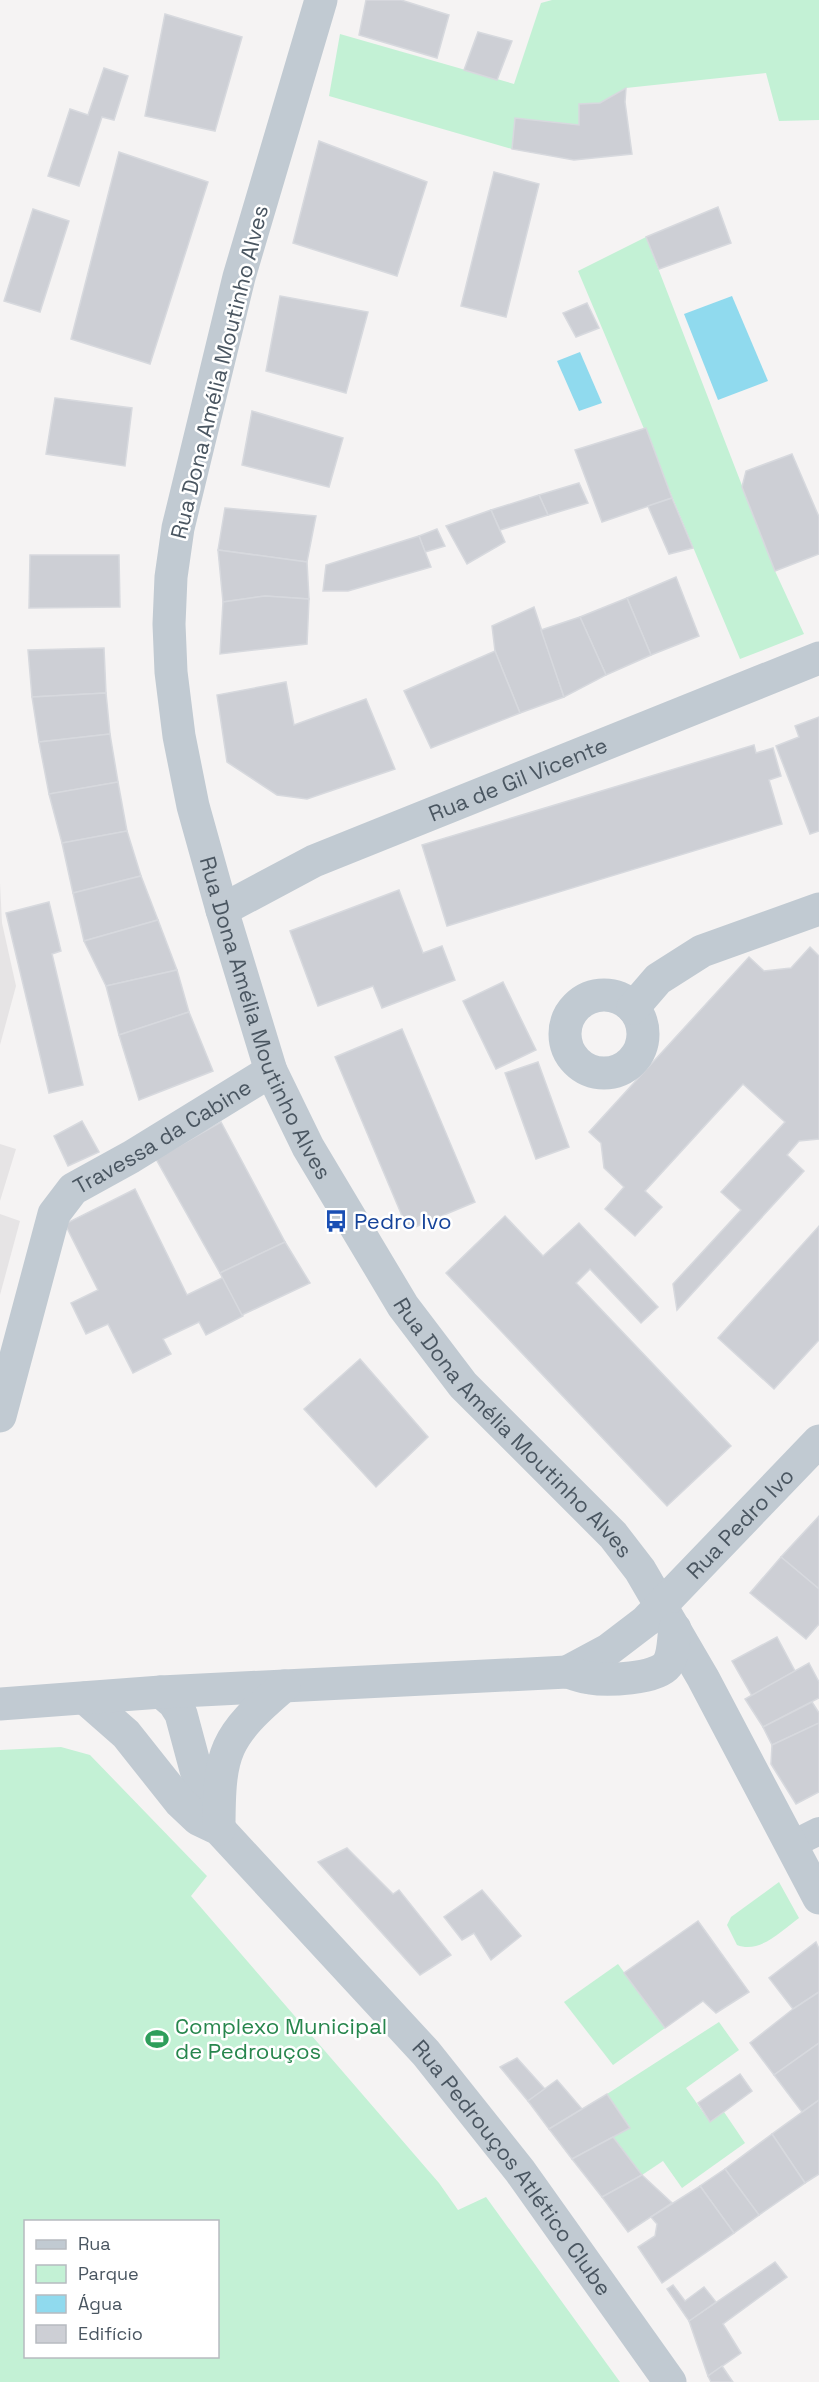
<svg xmlns="http://www.w3.org/2000/svg" width="819" height="2382" font-family="'Space Grotesk',sans-serif">
	<rect width="100%" height="100%" fill="#f5f3f3"/>
	<g fill="#e6e4e5">
		<path d="M0,883L2,923L16,986L0,1045Z"/>
		<path d="M0,1144L16,1149L0,1201Z"/>
		<path d="M0,1214L20,1221L0,1295Z"/>
	</g>
	<g fill="#c3f1d5" fill-rule="evenodd">
		<path d="M552,0H819V120L779,121L766,73L626,88L600,103L580,104L579,125L515,118L512,149L329,96L340,34L514,84L541,3Z"/>
		<path d="M646,237L775,571L804,634L740,659C685,530 633,400 578,271Z"/>
		<path d="M61,1747L90,1755L207,1876L191,1896L439,2183L458,2210L486,2197L620,2382H0V1750ZM26,2222H218V2356H26Z"/>
		<path d="M779,1882L799,1918C781,1931 760,1954 737,1945L727,1925L731,1917Z"/>
		<path d="M618,1964L665,2028L613,2065L564,2002Z"/>
		<path d="M719,2022L739,2050L686,2088L710,2122L724,2112L745,2143L682,2188L663,2161L642,2175L613,2137L630,2127L607,2094Z"/>
	</g>
	<g fill="#90daee">
		<path d="M732,296L768,381L718,400L684,314Z"/>
		<path d="M580,352L602,403L579,411L557,361Z"/>
	</g>
	<g fill="#cdcfd5" stroke="#d7d9de" stroke-width="1.5">
		<path d="M366,0H401L449,15L437,58L359,35Z"/>
		<path d="M165,14L242,37L215,131L145,116Z"/>
		<path d="M478,32L512,41L497,80L464,70Z"/>
		<path d="M104,68L128,76L114,120L102,117L79,186L48,176L70,109L88,115Z"/>
		<path d="M626,88L625,102L632,154L574,160L512,149L515,118L579,125V104L600,103Z"/>
		<path d="M319,141L427,182L397,276L293,243Z"/>
		<path d="M119,152L208,182L150,364L71,339Z"/>
		<path d="M494,172L539,184L506,317L461,306Z"/>
		<path d="M718,207L731,243L659,269L646,237Z"/>
		<path d="M33,209L69,221L40,312L4,301Z"/>
		<path d="M280,296L368,312L346,393L266,371Z"/>
		<path d="M587,303L599,328L576,337L563,313Z"/>
		<path d="M55,398L132,408L125,466L46,454Z"/>
		<path d="M252,411L343,438L329,487L242,465Z"/>
		<path d="M646,428L672,498L602,522L575,450Z"/>
		<path d="M792,454L819,517V554L775,571L742,487L746,471Z"/>
		<path d="M579,483L588,503L548,515L539,495Z"/>
		<path d="M539,495L548,515L500,530L491,510Z"/>
		<path d="M672,498L693,548L669,554L648,506Z"/>
		<path d="M225,508L316,516L307,562L218,550Z"/>
		<path d="M491,510L505,542L467,564L446,526Z"/>
		<path d="M437,529L445,546L425,552L419,536Z"/>
		<path d="M419,536L431,567L348,591H323L326,565Z"/>
		<path d="M218,550L307,562L309,599L265,596L223,602Z"/>
		<path d="M30,555H119L120,607L29,608Z"/>
		<path d="M676,577L699,636L651,655L627,598Z"/>
		<path d="M265,596L309,599L307,644L220,654L223,602Z"/>
		<path d="M627,598L651,655L606,675L580,617Z"/>
		<path d="M534,607L564,697L520,713L495,651L492,626Z"/>
		<path d="M580,617L606,675L564,697L541,630Z"/>
		<path d="M104,648L106,693L32,697L28,650Z"/>
		<path d="M495,651L520,713L431,748L404,691Z"/>
		<path d="M286,682L294,725L366,699L395,769L307,799L277,795L227,762L217,695Z"/>
		<path d="M106,693L110,734L39,742L32,697Z"/>
		<path d="M819,717V831L810,834L776,746L799,737L795,726Z"/>
		<path d="M110,734L118,782L49,794L39,742Z"/>
		<path d="M754,745L756,753L773,748L781,776L769,780L782,824L447,926L422,845Z"/>
		<path d="M118,782L127,831L62,843L49,794Z"/>
		<path d="M127,831L141,876L73,893L62,843Z"/>
		<path d="M141,876L158,920L84,941L73,893Z"/>
		<path d="M399,890L423,953L442,946L455,980L382,1008L373,986L318,1006L290,931Z"/>
		<path d="M49,902L61,951L52,954L83,1085L49,1093L6,913Z"/>
		<path d="M158,920L177,970L106,986L84,941Z"/>
		<path d="M810,947L819,956V1139L799,1141L787,1155L804,1171L677,1310L673,1284L741,1210L721,1192L785,1122L743,1084L645,1191L662,1207L635,1236L605,1209L624,1187L604,1168L601,1143L589,1132L749,957L764,971L791,968Z"/>
		<path d="M177,970L189,1012L119,1035L106,986Z"/>
		<path d="M503,982L536,1050L496,1069L463,1001Z"/>
		<path d="M189,1012L213,1071L139,1100L119,1035Z"/>
		<path d="M402,1029L475,1202L408,1230L335,1057Z"/>
		<path d="M538,1062L569,1147L536,1159L505,1073Z"/>
		<path d="M82,1121L99,1152L68,1166L54,1136Z"/>
		<path d="M221,1122L285,1242L220,1273L156,1159Z"/>
		<path d="M135,1189L187,1295L224,1277L243,1316L206,1335L199,1322L163,1339L171,1354L133,1373L108,1324L86,1334L71,1303L98,1290L65,1224Z"/>
		<path d="M505,1216L543,1256L579,1223L658,1307L641,1323L590,1269L576,1283L731,1446L667,1506L446,1273Z"/>
		<path d="M819,1226V1340L774,1389L718,1338Z"/>
		<path d="M285,1242L310,1283L242,1315L220,1273Z"/>
		<path d="M360,1359L428,1437L376,1487L304,1409Z"/>
		<path d="M819,1516V1589L781,1557Z"/>
		<path d="M781,1557L819,1589V1624L806,1639L750,1593Z"/>
		<path d="M777,1637L795,1671L752,1696L732,1661Z"/>
		<path d="M809,1663L819,1682V1698L763,1727L745,1699Z"/>
		<path d="M812,1702L819,1713V1723L772,1745L763,1727Z"/>
		<path d="M819,1723V1792L796,1804L771,1764L772,1745Z"/>
		<path d="M347,1848L393,1894L399,1890L451,1955L420,1975L318,1862Z"/>
		<path d="M482,1890L521,1936L491,1960L474,1933L462,1940L444,1917Z"/>
		<path d="M698,1921L749,1992L716,2013L703,2001L665,2028L624,1973Z"/>
		<path d="M816,1942L819,1949V1992L793,2009L769,1978Z"/>
		<path d="M819,1992V2043L774,2075L750,2043L793,2009Z"/>
		<path d="M819,2043V2100L802,2112L774,2075Z"/>
		<path d="M517,2058L545,2089L528,2101L500,2067Z"/>
		<path d="M740,2074L752,2091L710,2122L698,2103Z"/>
		<path d="M557,2080L582,2109L549,2129L528,2101Z"/>
		<path d="M607,2094L630,2128L572,2159L549,2129Z"/>
		<path d="M819,2100V2174L805,2183L772,2134Z"/>
		<path d="M772,2134L805,2183L759,2215L725,2169Z"/>
		<path d="M613,2137L642,2175L602,2197L572,2159Z"/>
		<path d="M725,2169L759,2215L734,2233L700,2186Z"/>
		<path d="M642,2175L672,2203L628,2232L602,2197Z"/>
		<path d="M700,2186L734,2233L662,2283L638,2247L655,2236L657,2224L651,2217Z"/>
		<path d="M775,2262L787,2277L723,2324L741,2353L708,2376L689,2321Z"/>
		<path d="M673,2285L685,2301L704,2287L716,2302L689,2321L667,2289Z"/>
		<path d="M722,2366L733,2382H711L708,2376Z"/>
	</g>
	<g fill="none" stroke-linecap="round" stroke-linejoin="round">
		<path stroke="#c1cad2" stroke-width="28" d="M791,1845L819,1831"/>
		<g stroke="#c1cad2" stroke-width="33">
			<path id="s1" d="M321,0L239,277L178,528L171,577L169,624L171,672L179,736L193,806L222,910L271,1071L308,1147L403,1306L463,1385L613,1535L640,1570L703,1678L819,1898"/>
			<path id="s2" d="M222,910L314,861L819,658"/>
			<circle cx="604" cy="1034" r="39"/>
			<path d="M633,1008L658,979L702,951L819,909"/>
			<path id="s3" d="M0,1416L54,1214L73,1189L131,1157L271,1071"/>
			<path id="s4" d="M567,1672L608,1650L646,1621L819,1441"/>
			<path d="M161,1692L174,1703L181,1714L196,1770L213,1814"/>
			<path id="s5" d="M85,1698L126,1734L180,1802L198,1819L219,1829L426,2053L520,2171L670,2382"/>
			<path d="M0,1704L161,1692L567,1672C575,1674 582,1677 590,1678C607,1681 656,1679 667,1665C674,1656 673,1640 675,1629"/>
			<path d="M219,1829C219,1751 224,1737 284,1686"/>
		</g>
	</g>
	<defs>
		<g id="bus-bare" transform="scale(1.8)"><path d="M-5-6H5V4H4V6H2V4H-2V6H-4V4H-5ZM-3.5-4V0h7V-4ZM-3.5 1.2v1.5H-2V1.2ZM2 1.2v1.5H3.5V1.2Z" fill="#1a4fb4" stroke="#fff" stroke-width="2.5" paint-order="stroke"/></g>
		<g id="stadium-bare" transform="scale(1.8)"><path d="M0-5a6.5 5 0 1 0 0 10a6.5 5 0 1 0 0-10ZM-3.5-1.8h7v3.6h-7Z" fill="#2e9e5b" stroke="#fff" stroke-width="2.5" paint-order="stroke"/></g>
	</defs>
	<g fill-rule="evenodd">
		<use href="#bus-bare" x="336" y="1221"/>
		<use href="#stadium-bare" x="157" y="2039"/>
	</g>
	<g text-anchor="middle" stroke-width="5" stroke-linejoin="round" paint-order="stroke">
		<g font-size="22" fill="#4a5661" stroke="#fff">
			<text transform="translate(219 372) rotate(-76)" y="8">Rua Dona Amélia Moutinho Alves</text>
			<text dy="8" stroke="none"><textPath href="#s2" startOffset="324">Rua de Gil Vicente</textPath></text>
			<text dy="8" stroke="none"><textPath href="#s1" startOffset="1052">Rua Dona Amélia Moutinho Alves</textPath></text>
			<text dy="8" stroke="none"><textPath href="#s3" startOffset="344">Travessa da Cabine</textPath></text>
			<text dy="8" stroke="none"><textPath href="#s1" startOffset="1538">Rua Dona Amélia Moutinho Alves</textPath></text>
			<text dy="8" stroke="none"><textPath href="#s4" startOffset="230">Rua Pedro Ivo</textPath></text>
			<text dy="8" stroke="none"><textPath href="#s5" startOffset="638">Rua Pedrouços Atlético Clube</textPath></text>
		</g>
		<g font-size="22" fill="#164399" stroke="#fff" text-anchor="start">
			<text x="354" y="1229">Pedro Ivo</text>
		</g>
		<g font-size="22" fill="#27864d" stroke="#fff" text-anchor="start">
			<text x="175" y="2034">Complexo Municipal<tspan x="175" dy="25">de Pedrouços</tspan></text>
		</g>
	</g>
	<rect x="24" y="2220" width="195" height="138" fill="#ffffff" stroke="#b7bbc0" stroke-width="1.5"/>
	<rect x="36" y="2240" width="30" height="9" fill="#c1cad2" stroke="#b7bbc0" stroke-width="1.5"/>
	<text x="78" y="2250" font-size="18" fill="#4a5661">Rua</text>
	<rect x="36" y="2265" width="30" height="18" fill="#c3f1d5" stroke="#b7bbc0" stroke-width="1.5"/>
	<text x="78" y="2280" font-size="18" fill="#4a5661">Parque</text>
	<rect x="36" y="2295" width="30" height="18" fill="#90daee" stroke="#b7bbc0" stroke-width="1.5"/>
	<text x="78" y="2310" font-size="18" fill="#4a5661">Água</text>
	<rect x="36" y="2325" width="30" height="18" fill="#cdcfd5" stroke="#b7bbc0" stroke-width="1.5"/>
	<text x="78" y="2340" font-size="18" fill="#4a5661">Edifício</text>
</svg>
